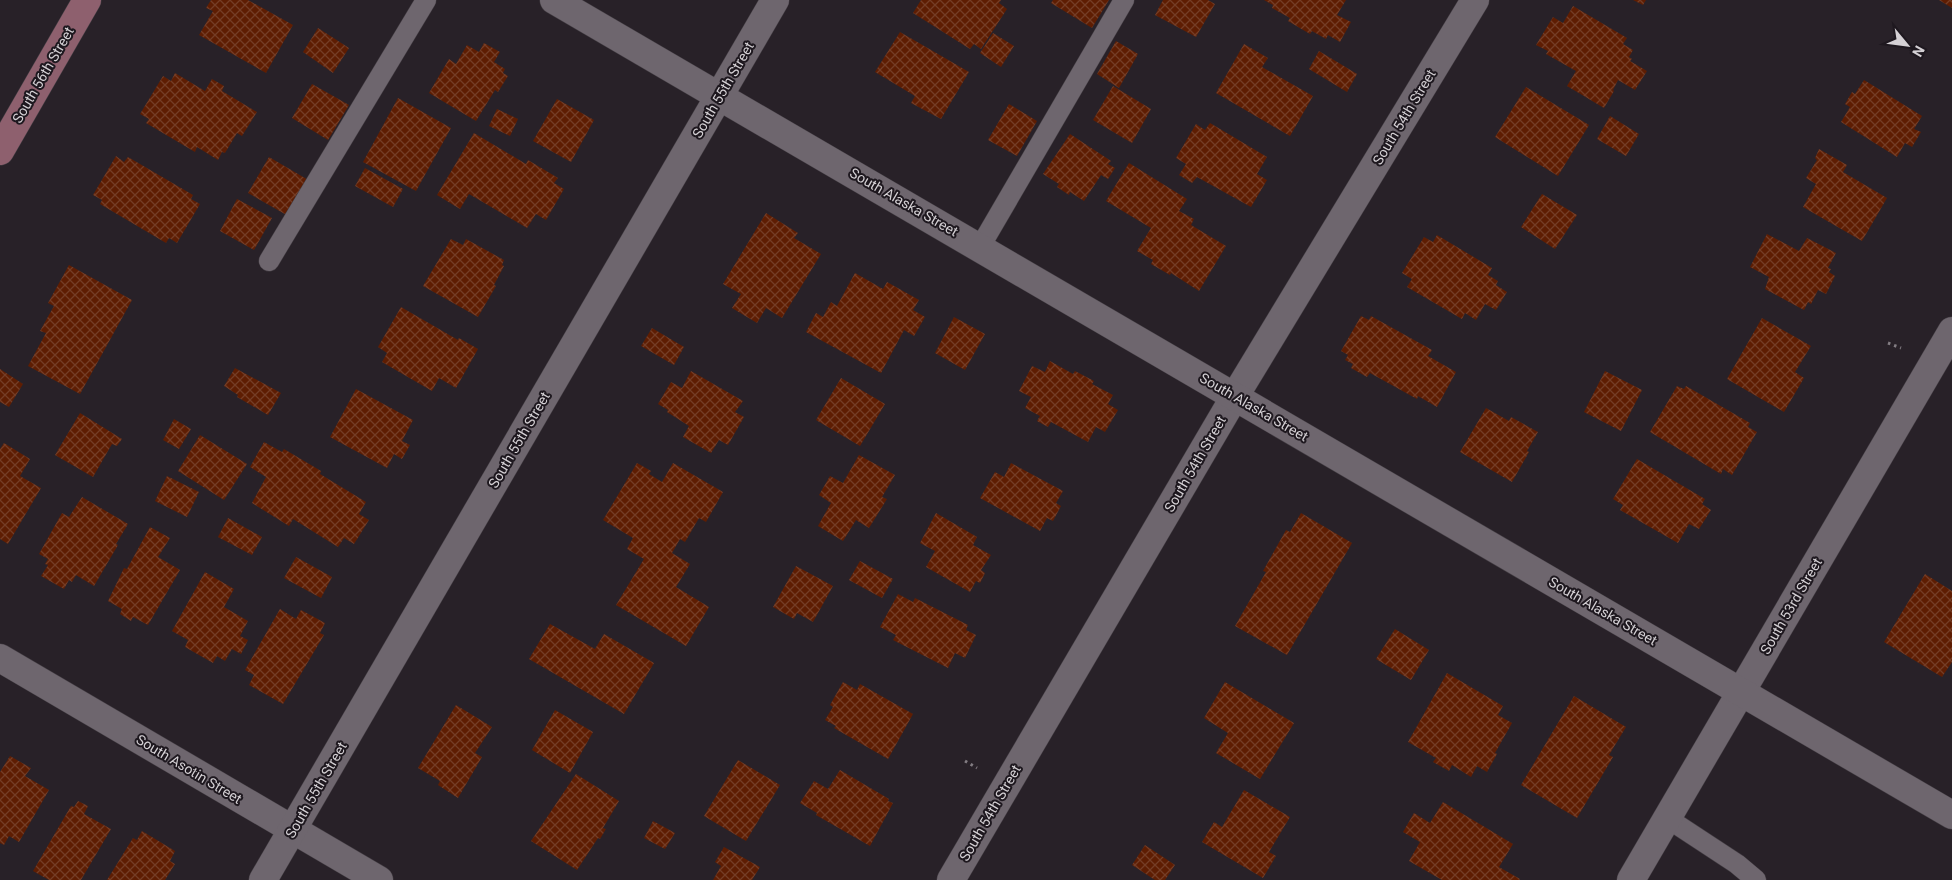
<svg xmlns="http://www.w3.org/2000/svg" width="1952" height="880" font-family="Roboto,sans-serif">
	<defs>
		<pattern id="building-cross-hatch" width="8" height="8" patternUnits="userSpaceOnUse" patternTransform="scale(1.25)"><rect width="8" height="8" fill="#5e1d02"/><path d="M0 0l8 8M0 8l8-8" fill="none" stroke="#743d26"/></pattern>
	</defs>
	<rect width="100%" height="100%" fill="#282128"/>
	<g fill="url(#building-cross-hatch)">
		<path d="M211,0H248L293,25L266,73L199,35L213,11L206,8Z"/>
		<path d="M921,0H1001L999,3L1007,9L981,49L974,44L970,49L913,13Z"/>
		<path d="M1053,0H1109L1092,28L1051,3Z"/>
		<path d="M1163,0H1208L1215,4L1196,37L1155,15Z"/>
		<path d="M1264,0H1346L1337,15L1351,22L1340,42L1328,35L1326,39L1312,31L1310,34L1288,21L1290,18L1272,8L1273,5Z"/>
		<path d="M1633,0H1646L1643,5Z"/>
		<path d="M1939,0H1952V8Z"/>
		<path d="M1573,6L1627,38L1623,44L1633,50L1629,57L1632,59L1630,61L1647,71L1635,90L1618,80L1613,90L1614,91L1604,108L1567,86L1576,71L1546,54L1548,51L1536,45L1553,17L1563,23Z"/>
		<path d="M318,28L349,48L333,73L303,52Z"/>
		<path d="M900,32L969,72L941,119L911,103L915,96L875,72Z"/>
		<path d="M993,33L1014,46L1001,67L980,53Z"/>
		<path d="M1116,41L1138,54L1119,88L1097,74Z"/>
		<path d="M484,43L500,52L494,62L505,69L503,73L508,76L498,92L495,90L476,121L429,93L449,59L456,64L467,45L479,52Z"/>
		<path d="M1244,44L1268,58L1262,67L1313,96L1290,136L1216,93Z"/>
		<path d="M1319,51L1357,74L1347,92L1309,69Z"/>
		<path d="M175,73L205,91L212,79L224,86L222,91L257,112L242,136L237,133L225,153L222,152L218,160L197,147L195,152L146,123L149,119L140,114L163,76L171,81Z"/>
		<path d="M1864,80L1922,116L1914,129L1921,132L1912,147L1905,143L1897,157L1841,122L1850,107L1845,104L1852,92L1855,94Z"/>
		<path d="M312,84L349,105L328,140L292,118Z"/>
		<path d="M1113,86L1151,109L1132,143L1093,120Z"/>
		<path d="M1526,87L1589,125L1558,176L1495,137Z"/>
		<path d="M398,98L451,128L416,191L363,162Z"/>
		<path d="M557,99L594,120L571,162L533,141Z"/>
		<path d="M1009,104L1037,121L1017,156L988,140Z"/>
		<path d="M497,109L518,119L510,136L489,126Z"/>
		<path d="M1610,116L1639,134L1626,156L1597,139Z"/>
		<path d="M1210,123L1267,157L1257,174L1267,180L1251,207L1197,177L1192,183L1179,175L1186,164L1176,158L1196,124L1205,130Z"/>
		<path d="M474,133L526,164L528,160L558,178L554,183L564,189L546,220L536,214L527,228L469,194L460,209L437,195Z"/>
		<path d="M1070,134L1111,161L1108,164L1115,168L1108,179L1101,175L1084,201L1070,192L1069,195L1057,187L1059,184L1043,174Z"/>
		<path d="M1819,149L1847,165L1843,172L1887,198L1862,241L1803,207L1816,184L1806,178L1817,160L1815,158Z"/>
		<path d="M116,156L124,162L128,157L193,195L191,199L200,204L177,243L169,238L166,243L100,204L102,200L93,195Z"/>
		<path d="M269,157L310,181L290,217L248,193Z"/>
		<path d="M1129,163L1187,199L1179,211L1194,219L1191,225L1226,246L1199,291L1171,273L1170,275L1151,264L1153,260L1137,251L1151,228L1106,201Z"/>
		<path d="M365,168L403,189L393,207L355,186Z"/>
		<path d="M1542,194L1577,215L1555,249L1521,227Z"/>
		<path d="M237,199L272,218L254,250L220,231Z"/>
		<path d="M766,213L798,233L794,238L821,254L782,318L766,308L757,323L732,308L741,294L723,284Z"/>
		<path d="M1767,234L1799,251L1807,238L1836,253L1828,268L1831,269L1829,272L1835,276L1826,294L1818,290L1811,304L1808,302L1804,310L1765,289L1769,277L1750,267Z"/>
		<path d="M1437,235L1492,268L1488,275L1498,281L1496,285L1507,292L1496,310L1485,304L1476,320L1465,313L1462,319L1407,287L1412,279L1402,273L1424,237L1433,242Z"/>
		<path d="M451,239L463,245L466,239L504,260L502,265L504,266L494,285L496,286L478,317L423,286Z"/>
		<path d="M69,265L132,300L80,394L28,366L46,333L40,331L54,306L48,303Z"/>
		<path d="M855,273L883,289L887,282L919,300L913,310L925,317L914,336L904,330L881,373L806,332L816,313L823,317L831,302L837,306Z"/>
		<path d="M401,307L458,340L459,338L478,349L456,388L439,378L432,391L382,362L387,353L378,347Z"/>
		<path d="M1361,316L1369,320L1371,316L1432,350L1428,356L1456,372L1437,407L1418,396L1417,399L1370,373L1367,377L1351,368L1353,364L1345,360L1348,355L1341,351Z"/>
		<path d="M954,317L985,334L965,370L935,353Z"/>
		<path d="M1762,318L1811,346L1795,372L1804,378L1784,412L1727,379Z"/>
		<path d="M652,328L684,347L674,365L641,346Z"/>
		<path d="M1050,361L1073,374L1075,371L1094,381L1092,384L1113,395L1108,404L1118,410L1105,432L1096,427L1088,442L1051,422L1048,427L1037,421L1040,416L1025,408L1031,397L1019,391L1032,366L1045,372Z"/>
		<path d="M235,368L281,393L268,415L237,397L238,395L224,386Z"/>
		<path d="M0,369L23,384L9,407L0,402Z"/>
		<path d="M691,371L743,401L735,412L744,417L728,445L719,440L711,453L683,437L689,426L667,412L668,410L658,404L671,382L682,388Z"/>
		<path d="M1605,371L1642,390L1621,431L1584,412Z"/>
		<path d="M841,378L885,404L860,446L816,420Z"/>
		<path d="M1677,386L1684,389L1686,386L1750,423L1748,427L1757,432L1732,475L1723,469L1721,474L1650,432Z"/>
		<path d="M356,389L413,420L402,441L410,445L402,459L394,454L387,468L330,437Z"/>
		<path d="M1486,408L1509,421L1511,417L1538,432L1527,451L1529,452L1512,482L1460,452Z"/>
		<path d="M80,413L122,439L117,446L112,444L93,477L55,455Z"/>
		<path d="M174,419L191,429L179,449L163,440Z"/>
		<path d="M200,435L247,464L224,500L178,471Z"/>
		<path d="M264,442L282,452L284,449L321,471L320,474L366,502L359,514L369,520L354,544L344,538L338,547L293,519L289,526L252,503L266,477L250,467Z"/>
		<path d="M4,443L30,459L20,476L41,488L8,544L0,539V449Z"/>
		<path d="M859,455L895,475L882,497L887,499L869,528L856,520L843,541L818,526L831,503L819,495L830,476L843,483Z"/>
		<path d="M1637,459L1705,499L1702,504L1711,510L1699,529L1689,524L1678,543L1620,510L1623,505L1613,499Z"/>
		<path d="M637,463L651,471L649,474L662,482L673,463L723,492L706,522L699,518L685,542L680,539L672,553L690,564L676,587L709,607L686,646L616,605L644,559L627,549L633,538L603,520Z"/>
		<path d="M1011,463L1063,491L1056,503L1061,506L1053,521L1047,518L1040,531L980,498L995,472L1004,477Z"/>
		<path d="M167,476L199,492L187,517L155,501Z"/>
		<path d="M82,497L128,524L116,544L118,545L94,586L76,575L72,582L69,580L64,589L41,576L48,565L45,564L48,559L39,554L62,513L69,517Z"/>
		<path d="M936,513L977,537L973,545L991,555L981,570L985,573L980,583L976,581L970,592L926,567L935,551L920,543Z"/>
		<path d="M1301,513L1352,543L1287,655L1235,626L1266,572L1263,571L1286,530L1290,532Z"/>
		<path d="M228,518L262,537L252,555L218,537Z"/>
		<path d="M150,527L170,538L158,557L180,570L148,625L133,617L131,621L120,614L122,609L108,601L124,568L127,569Z"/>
		<path d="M296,557L332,577L321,598L284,578Z"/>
		<path d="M860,561L893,579L882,598L849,580Z"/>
		<path d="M796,566L833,586L813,622L797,613L794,619L773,607Z"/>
		<path d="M205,572L234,589L224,607L248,621L240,636L248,640L241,654L232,649L225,661L217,656L213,663L185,647L188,640L172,631Z"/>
		<path d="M1925,574L1952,591V662L1942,677L1884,642Z"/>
		<path d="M898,594L913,602L915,598L968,625L966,630L976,635L965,658L955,653L948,668L893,640L896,635L880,627Z"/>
		<path d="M280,609L296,619L301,610L325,623L320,633L324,635L283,704L249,685L254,675L245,670Z"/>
		<path d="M550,624L595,649L604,634L654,663L624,714L529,659Z"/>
		<path d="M1395,629L1429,650L1411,680L1376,659Z"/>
		<path d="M1447,673L1503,706L1498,715L1512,723L1495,753L1497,754L1487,772L1477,766L1471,777L1452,765L1449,771L1433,762L1436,758L1408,742Z"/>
		<path d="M843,682L857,690L860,684L913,714L888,759L834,728L836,726L825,720L833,707L830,705Z"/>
		<path d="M1225,682L1294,723L1260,779L1216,753L1228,733L1204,718Z"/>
		<path d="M1574,696L1626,727L1609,755L1613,757L1577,818L1521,785Z"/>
		<path d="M456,705L492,727L475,753L482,757L458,798L438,785L440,781L418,768Z"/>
		<path d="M555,710L593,732L570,773L532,750Z"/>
		<path d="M10,756L31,768L25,776L49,790L19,842L9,836L4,845L0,843V772Z"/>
		<path d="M738,760L780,785L746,841L704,816Z"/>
		<path d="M840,770L889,799L888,801L893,803L870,846L816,815L817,813L800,803L814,781L828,789Z"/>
		<path d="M576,774L619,801L603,828L606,829L600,839L598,838L577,870L531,841Z"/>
		<path d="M1244,790L1290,817L1269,852L1276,856L1263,878L1202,842L1214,822L1222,827Z"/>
		<path d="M78,801L88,806L84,814L111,829L81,880H49L33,871L71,806L74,807Z"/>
		<path d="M1443,802L1513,844L1499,867L1520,879L1519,880H1442L1409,861L1420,842L1403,832L1414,813L1430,823Z"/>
		<path d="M653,821L675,833L665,849L644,838Z"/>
		<path d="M142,831L175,851L170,861L175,864L165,880H107L133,838L137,840Z"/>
		<path d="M1145,845L1175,865L1165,880H1155L1132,865Z"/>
		<path d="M724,847L760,867L752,880H713L721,866L715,862Z"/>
	</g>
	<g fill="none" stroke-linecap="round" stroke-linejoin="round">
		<g stroke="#443e44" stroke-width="21">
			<g id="service">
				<path d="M980,247L1124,0"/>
				<path d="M269,261L426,0"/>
				<path d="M1667,818L1737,864L1756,880"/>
			</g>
		</g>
		<g stroke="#443e44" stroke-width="29">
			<g id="minor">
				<path d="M0,658L379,880"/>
				<path d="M263,880L775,0"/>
				<path d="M951,880L1235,396L1475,0"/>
				<path d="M1631,880L1952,331"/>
			</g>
		</g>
		<g stroke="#443e44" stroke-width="29">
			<path id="tertiary" d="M554,0L1952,815"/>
		</g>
		<g stroke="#443e44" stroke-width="29">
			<path id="secondary" d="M0,151L87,0"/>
		</g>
		<g stroke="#837d83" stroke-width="3" stroke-dasharray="2.5 4" stroke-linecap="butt">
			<path d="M1888,343L1901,348"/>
			<path d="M965,761L977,768"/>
		</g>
		<use href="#service" stroke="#6e666e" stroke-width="20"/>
		<use href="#minor" stroke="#6e666e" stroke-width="28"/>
		<use href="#tertiary" stroke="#6e666e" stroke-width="28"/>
		<use href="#secondary" stroke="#8e606e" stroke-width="28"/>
	</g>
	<g text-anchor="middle" stroke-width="4" stroke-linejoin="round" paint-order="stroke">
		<g font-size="14" fill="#d5d1d5" stroke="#1e181f">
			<text transform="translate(43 75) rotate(-60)" y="5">South 56th Street</text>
			<text transform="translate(723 90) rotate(-60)" y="5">South 55th Street</text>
			<text transform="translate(1404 117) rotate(-59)" y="5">South 54th Street</text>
			<text transform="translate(904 202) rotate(30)" y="5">South Alaska Street</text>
			<text transform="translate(1254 407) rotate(30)" y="5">South Alaska Street</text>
			<text transform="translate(519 440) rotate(-60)" y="5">South 55th Street</text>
			<text transform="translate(1195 464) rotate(-60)" y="5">South 54th Street</text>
			<text transform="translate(1791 606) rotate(-60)" y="5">South 53rd Street</text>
			<text transform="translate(1603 611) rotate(30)" y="5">South Alaska Street</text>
			<text transform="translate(189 769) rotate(31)" y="5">South Asotin Street</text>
			<text transform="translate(316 790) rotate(-60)" y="5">South 55th Street</text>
			<text transform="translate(990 813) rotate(-60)" y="5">South 54th Street</text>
		</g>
	</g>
	<g transform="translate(1907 45) rotate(119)" stroke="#1e181f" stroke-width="4" paint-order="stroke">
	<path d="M0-4L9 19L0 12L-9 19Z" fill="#d5d1d5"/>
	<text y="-8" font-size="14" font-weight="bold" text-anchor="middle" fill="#d5d1d5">N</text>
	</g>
</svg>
